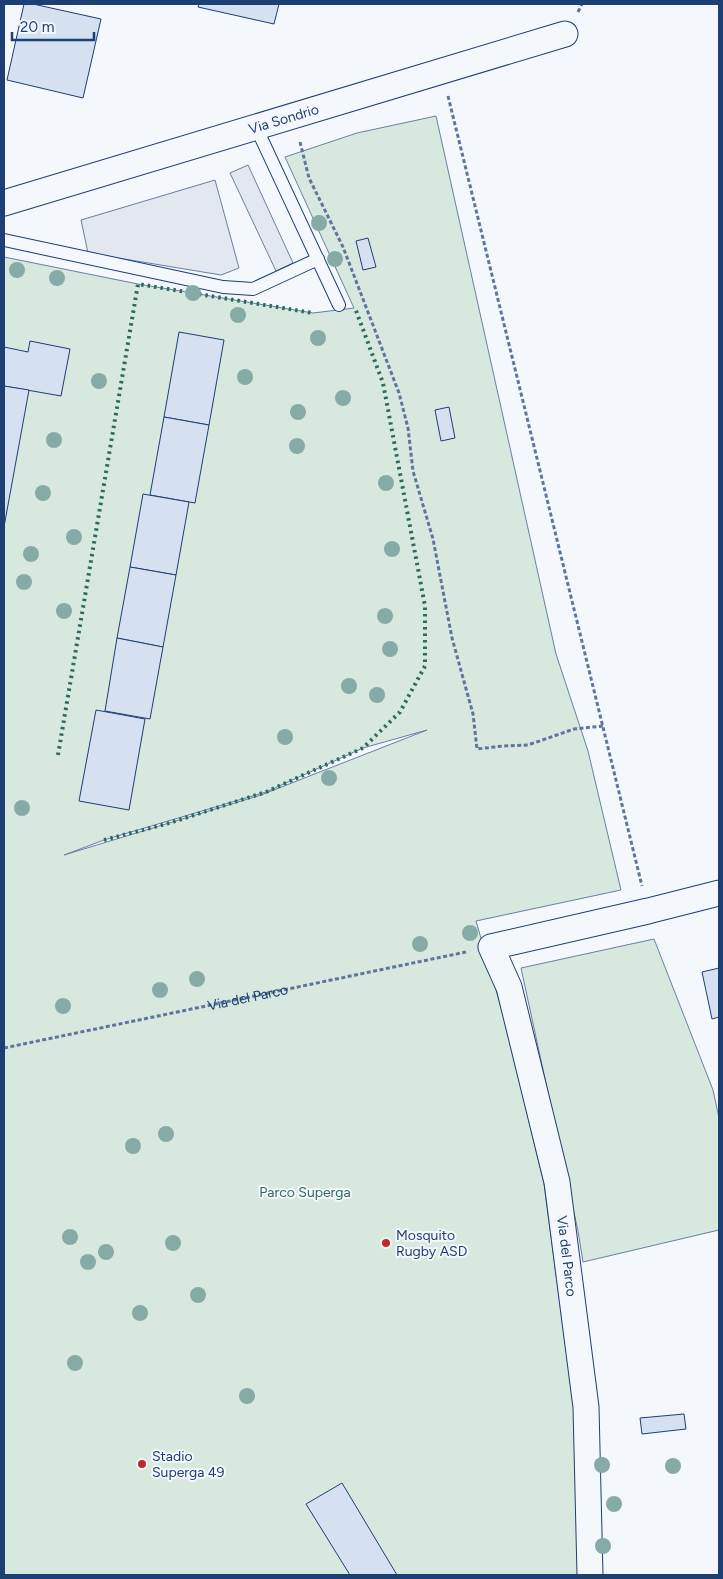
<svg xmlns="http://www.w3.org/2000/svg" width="723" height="1579" font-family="Figtree,sans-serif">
	<rect width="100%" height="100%" fill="#f4f7fb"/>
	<g fill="#d7e8df" stroke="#687fa3" fill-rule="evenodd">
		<path d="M436,116L556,654L588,751L621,890L476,921L505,1021L544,1184L576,1425L580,1575H4V257L138,284L313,313L354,308L285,157L357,133ZM427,730L261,795L64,855L104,840L266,792L363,748Z"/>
		<path d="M654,939L713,1090L719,1118V1230L583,1262L578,1231L521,968Z"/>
	</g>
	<g fill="#e3e8f0" stroke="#687fa3">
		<path d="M248,165L293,263L276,271L230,173Z"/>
		<path d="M215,180L239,268L221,275L88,253L81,220Z"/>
	</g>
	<g fill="#d5e0f0" stroke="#1d3f73">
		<path d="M24,4H33L101,19L83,98L7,80Z"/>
		<path d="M199,4H279L274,24L198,7Z"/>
		<path d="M368,238L376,267L363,270L356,241Z"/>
		<path d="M179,332L224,340L209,425L164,417Z"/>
		<path d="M30,341L70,349L61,396L4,386V347L28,352Z"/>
		<path d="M4,386L29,390L4,527Z"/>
		<path d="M449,407L455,438L441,441L435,410Z"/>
		<path d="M164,417L209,425L195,503L150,495Z"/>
		<path d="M143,494L189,502L176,575L130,567Z"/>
		<path d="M130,567L176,575L163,647L117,638Z"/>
		<path d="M117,638L163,647L150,719L105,711Z"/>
		<path d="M96,710L145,719L129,810L79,801Z"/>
		<path d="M719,968V1017L712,1019L702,972Z"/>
		<path d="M684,1414L686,1429L642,1434L640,1418Z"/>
		<path d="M342,1483L397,1575H350L306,1504Z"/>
	</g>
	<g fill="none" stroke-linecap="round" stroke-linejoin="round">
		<g stroke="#1d3f73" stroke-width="14">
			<g id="lane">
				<path d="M256,127L339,305"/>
				<path d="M4,240L223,287L253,289L318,259"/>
			</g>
		</g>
		<g stroke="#1d3f73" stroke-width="27">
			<g id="street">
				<path id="s2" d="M4,203L565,34"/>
				<path d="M590,1575L586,1407L557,1182L509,987L491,947L648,911L719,893"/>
			</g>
		</g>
		<g stroke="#5e769c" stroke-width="3" stroke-dasharray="4 2.5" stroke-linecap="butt">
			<path d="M578,12L582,4"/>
			<path d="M448,96L642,886"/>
			<path d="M300,142L309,178L343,247L399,393L408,428L413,471L433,539L452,638L473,714L477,749L503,746L528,745L574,729L603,726"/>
			<path id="s1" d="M4,1048L466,952"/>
		</g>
		<use href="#lane" stroke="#f4f7fb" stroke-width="12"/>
		<use href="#street" stroke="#f4f7fb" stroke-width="25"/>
		<g stroke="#2c6c60" stroke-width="4" stroke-dasharray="2.5 4" stroke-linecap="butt">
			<path d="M58,755L138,284L313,313"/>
			<path d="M104,840L166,824L266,792L363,748L400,712L425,666V606L383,383L355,308"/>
		</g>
	</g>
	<g fill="#86aba6">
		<circle cx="319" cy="223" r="8"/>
		<circle cx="335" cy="259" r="8"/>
		<circle cx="17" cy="270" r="8"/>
		<circle cx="57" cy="278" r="8"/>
		<circle cx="193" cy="293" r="8"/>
		<circle cx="238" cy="315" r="8"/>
		<circle cx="318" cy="338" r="8"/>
		<circle cx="245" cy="377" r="8"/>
		<circle cx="99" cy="381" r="8"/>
		<circle cx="343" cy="398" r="8"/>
		<circle cx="298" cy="412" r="8"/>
		<circle cx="54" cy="440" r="8"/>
		<circle cx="297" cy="446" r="8"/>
		<circle cx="386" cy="483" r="8"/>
		<circle cx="43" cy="493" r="8"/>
		<circle cx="74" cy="537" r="8"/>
		<circle cx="392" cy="549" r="8"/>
		<circle cx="31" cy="554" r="8"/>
		<circle cx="24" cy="582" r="8"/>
		<circle cx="64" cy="611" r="8"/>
		<circle cx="385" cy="616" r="8"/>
		<circle cx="390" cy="649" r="8"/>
		<circle cx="349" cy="686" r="8"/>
		<circle cx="377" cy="695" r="8"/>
		<circle cx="285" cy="737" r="8"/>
		<circle cx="329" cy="778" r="8"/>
		<circle cx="22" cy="808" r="8"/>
		<circle cx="470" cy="933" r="8"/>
		<circle cx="420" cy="944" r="8"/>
		<circle cx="197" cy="979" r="8"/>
		<circle cx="160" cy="990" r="8"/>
		<circle cx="63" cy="1006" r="8"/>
		<circle cx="166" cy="1134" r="8"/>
		<circle cx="133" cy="1146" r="8"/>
		<circle cx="70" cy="1237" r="8"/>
		<circle cx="173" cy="1243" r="8"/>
		<circle cx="106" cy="1252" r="8"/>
		<circle cx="88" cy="1262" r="8"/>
		<circle cx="198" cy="1295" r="8"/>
		<circle cx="140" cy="1313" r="8"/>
		<circle cx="75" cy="1363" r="8"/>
		<circle cx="247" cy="1396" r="8"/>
		<circle cx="602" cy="1465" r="8"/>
		<circle cx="673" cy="1466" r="8"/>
		<circle cx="614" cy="1504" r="8"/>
		<circle cx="603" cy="1546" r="8"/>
	</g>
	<g fill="#c62828" stroke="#f4f7fb" stroke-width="2">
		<circle cx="386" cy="1243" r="5"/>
		<circle cx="142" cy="1464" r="5"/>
	</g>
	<g text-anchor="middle" stroke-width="4" stroke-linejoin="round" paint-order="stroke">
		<g font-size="14" fill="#1d3f73" stroke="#f4f7fb">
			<text dy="5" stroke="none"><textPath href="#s2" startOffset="292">Via Sondrio</textPath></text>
			<text dy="5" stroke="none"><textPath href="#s1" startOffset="249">Via del Parco</textPath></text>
			<text transform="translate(567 1256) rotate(83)" y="5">Via del Parco</text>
		</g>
		<g font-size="14" fill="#2c6c60" stroke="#f4f7fb">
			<text x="305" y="1197">Parco Superga</text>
		</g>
		<g font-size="14" fill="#1d3f73" stroke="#f4f7fb" text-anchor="start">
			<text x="396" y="1240">Mosquito<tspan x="396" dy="16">Rugby ASD</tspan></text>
			<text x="152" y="1461">Stadio<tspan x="152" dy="16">Superga 49</tspan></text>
		</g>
	</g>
	<rect width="723" height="1579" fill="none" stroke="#1d3f73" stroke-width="10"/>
	<path d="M12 32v8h82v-8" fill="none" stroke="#1d3f73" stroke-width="2.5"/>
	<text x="20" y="32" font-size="15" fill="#1d3f73" stroke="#f4f7fb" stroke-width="4" paint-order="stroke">20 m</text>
</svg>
